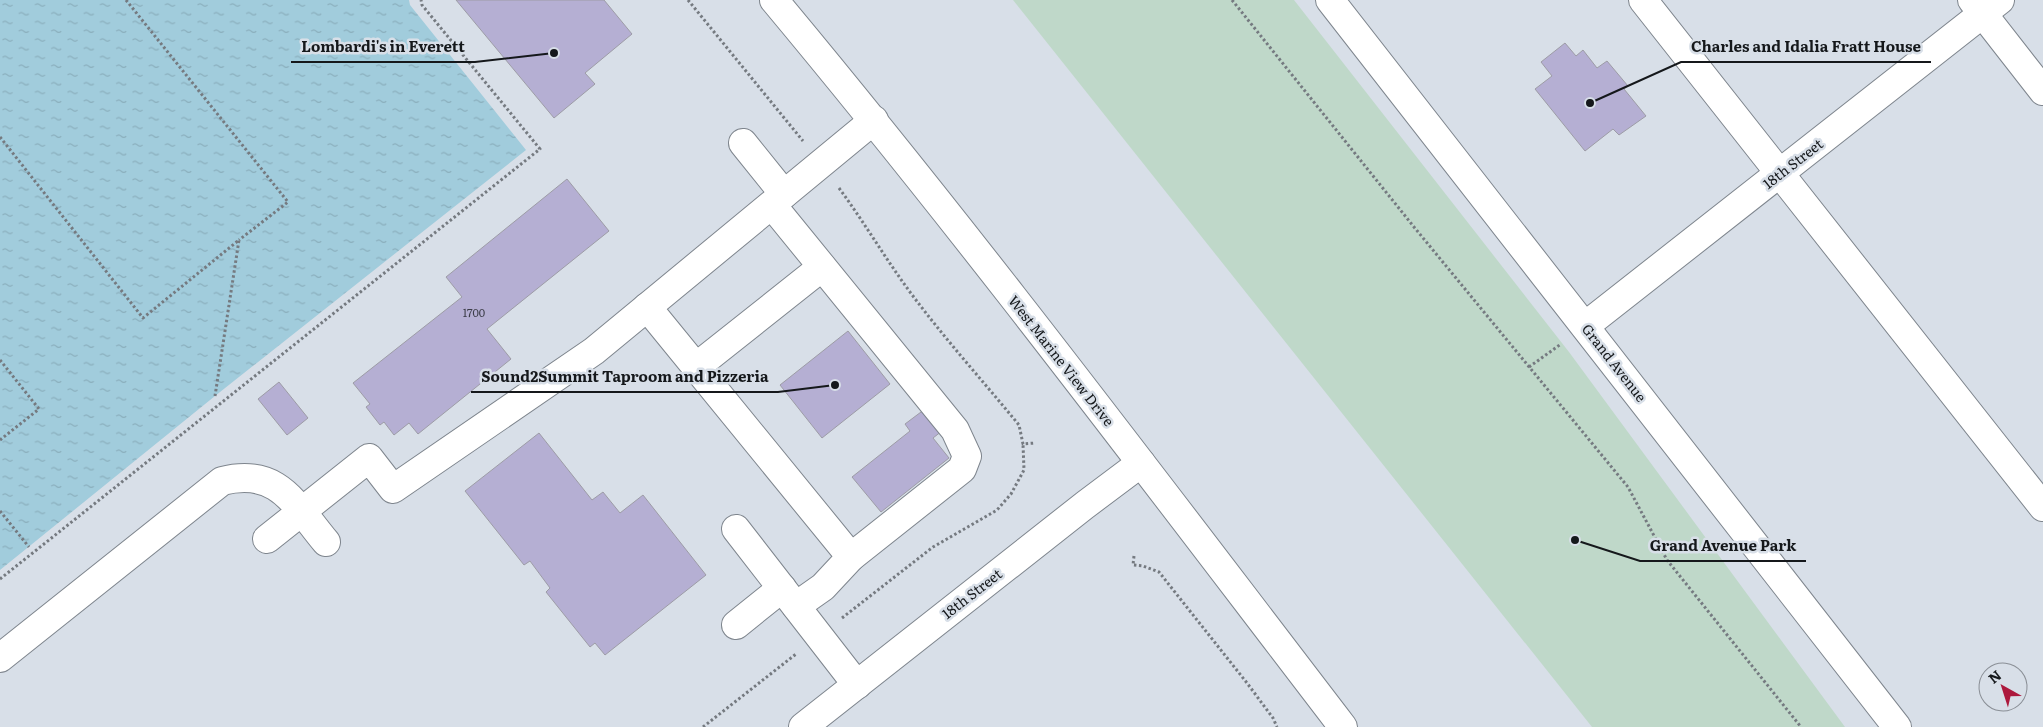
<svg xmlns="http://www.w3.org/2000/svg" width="2043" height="727" font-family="Literata,serif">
	<defs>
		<pattern id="water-ripples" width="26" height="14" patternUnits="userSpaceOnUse" patternTransform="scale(1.25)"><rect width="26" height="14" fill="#a1ccdc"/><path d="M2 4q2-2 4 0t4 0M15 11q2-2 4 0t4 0" fill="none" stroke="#8aaebc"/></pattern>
	</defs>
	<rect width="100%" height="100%" fill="#d8dfe8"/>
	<path fill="#bfd8c9" d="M1013,0H1294L1569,352L1845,727H1592Z"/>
	<path fill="url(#water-ripples)" d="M0,0H409L410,5L526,150L215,396L0,570Z"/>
	<g fill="#b5afd3" stroke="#9d9ca6">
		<path d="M456,0H604L632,34L585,73L595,84L554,118Z"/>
		<path d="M1565,43L1576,56L1583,50L1597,68L1607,61L1628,86L1624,89L1646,116L1619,135L1613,129L1585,151L1535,89L1552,76L1541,62Z"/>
		<path d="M567,179L609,231L487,329L511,359L418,434L409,423L394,435L384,422L380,425L366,407L370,404L353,383L462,297L446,277Z"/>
		<path d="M848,331L890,384L822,438L780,385Z"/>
		<path d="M279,382L308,418L287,435L258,399Z"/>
		<path d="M925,409L942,431L933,438L949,458L881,512L852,477L910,431L905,424Z"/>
		<path d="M539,433L592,500L603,492L620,513L643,495L706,575L605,655L595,643L590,647L546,592L550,588L530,561L524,565L465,491Z"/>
	</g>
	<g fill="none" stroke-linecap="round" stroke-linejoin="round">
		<g stroke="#7e858d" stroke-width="30">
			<g id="minor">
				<path d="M1330,0L1897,727"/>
				<path d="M1643,0L2043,507"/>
				<path d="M1972,0L2043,91"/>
				<path d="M743,143L784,194"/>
				<path d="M772,205L955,430L967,456L962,469L851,557"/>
				<path d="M647,307L851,557L823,587L796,606"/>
				<path d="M1585,326L2000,0"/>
				<path d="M696,367L822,267"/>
				<path d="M736,529L857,685"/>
				<path d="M267,539L369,458L393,489L594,351L874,120"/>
				<path d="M736,625L782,588"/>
				<path d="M0,658L222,481C279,467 294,504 326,542"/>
				<path d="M803,727L1085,505L1141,463"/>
			</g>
		</g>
		<g stroke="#7e858d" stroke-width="30">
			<path id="major" d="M774,0C971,236 1156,483 1343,727"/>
		</g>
		<g stroke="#757a80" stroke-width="3" stroke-dasharray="2.5 2.5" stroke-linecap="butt">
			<path d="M126,0L288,202L239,240"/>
			<path d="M688,0L803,141"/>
			<path d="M1232,0L1414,227L1628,487L1667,560L1801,727"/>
			<path d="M0,137L143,318L239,240L215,396"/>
			<path d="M839,188C864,222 885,258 910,292C944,338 983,381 1019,425L1023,444L1035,443"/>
			<path d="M0,360L39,409L0,440"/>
			<path d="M1529,367L1561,344"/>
			<path d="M0,511L29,547"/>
			<path d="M1134,556L1133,565L1143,566L1159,572L1247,683L1273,718L1277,727"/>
			<path d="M0,579L540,149L422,5L421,0"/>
			<path d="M842,618L933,547L997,510L1011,494L1024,470L1023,444"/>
			<path d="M703,727L796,654"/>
		</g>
		<use href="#minor" stroke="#fff" stroke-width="28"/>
		<use href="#major" stroke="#fff" stroke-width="28"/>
	</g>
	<g text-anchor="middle" stroke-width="5" stroke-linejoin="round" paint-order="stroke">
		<g font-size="11" fill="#3d3e49">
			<text x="474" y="317">1700</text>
		</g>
		<g font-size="14" fill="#15181b" stroke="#d8dfe8">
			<text transform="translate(1793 164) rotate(-38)" y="5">18th Street</text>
			<text transform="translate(1061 361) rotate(52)" y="5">West Marine View Drive</text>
			<text transform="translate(1614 363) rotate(52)" y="5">Grand Avenue</text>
			<text transform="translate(972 594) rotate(-38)" y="5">18th Street</text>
		</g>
	</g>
	<path fill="none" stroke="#15181b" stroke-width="2" d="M1590 103L1681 62H1931M554 53L475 62H291M835 385L778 392H471M1575 540L1640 561H1806"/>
	<g fill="#15181b" stroke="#d8dfe8" stroke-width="2">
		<circle cx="1590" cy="103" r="5"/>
		<circle cx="554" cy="53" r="5"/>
		<circle cx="835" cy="385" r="5"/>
		<circle cx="1575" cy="540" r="5"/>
	</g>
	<g font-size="15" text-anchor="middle" font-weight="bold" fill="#15181b" stroke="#d8dfe8" stroke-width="5" stroke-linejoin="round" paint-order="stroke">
		<text x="1806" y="52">Charles and Idalia Fratt House</text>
		<text x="383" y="52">Lombardi's in Everett</text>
		<text x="625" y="382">Sound2Summit Taproom and Pizzeria</text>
		<text x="1723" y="551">Grand Avenue Park</text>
	</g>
	<g transform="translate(2003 687) rotate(321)"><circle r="24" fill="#d8dfe8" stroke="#8a8f96"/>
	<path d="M0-4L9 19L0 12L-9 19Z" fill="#ad193d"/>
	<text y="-8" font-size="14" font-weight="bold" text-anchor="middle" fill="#15181b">N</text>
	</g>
</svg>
